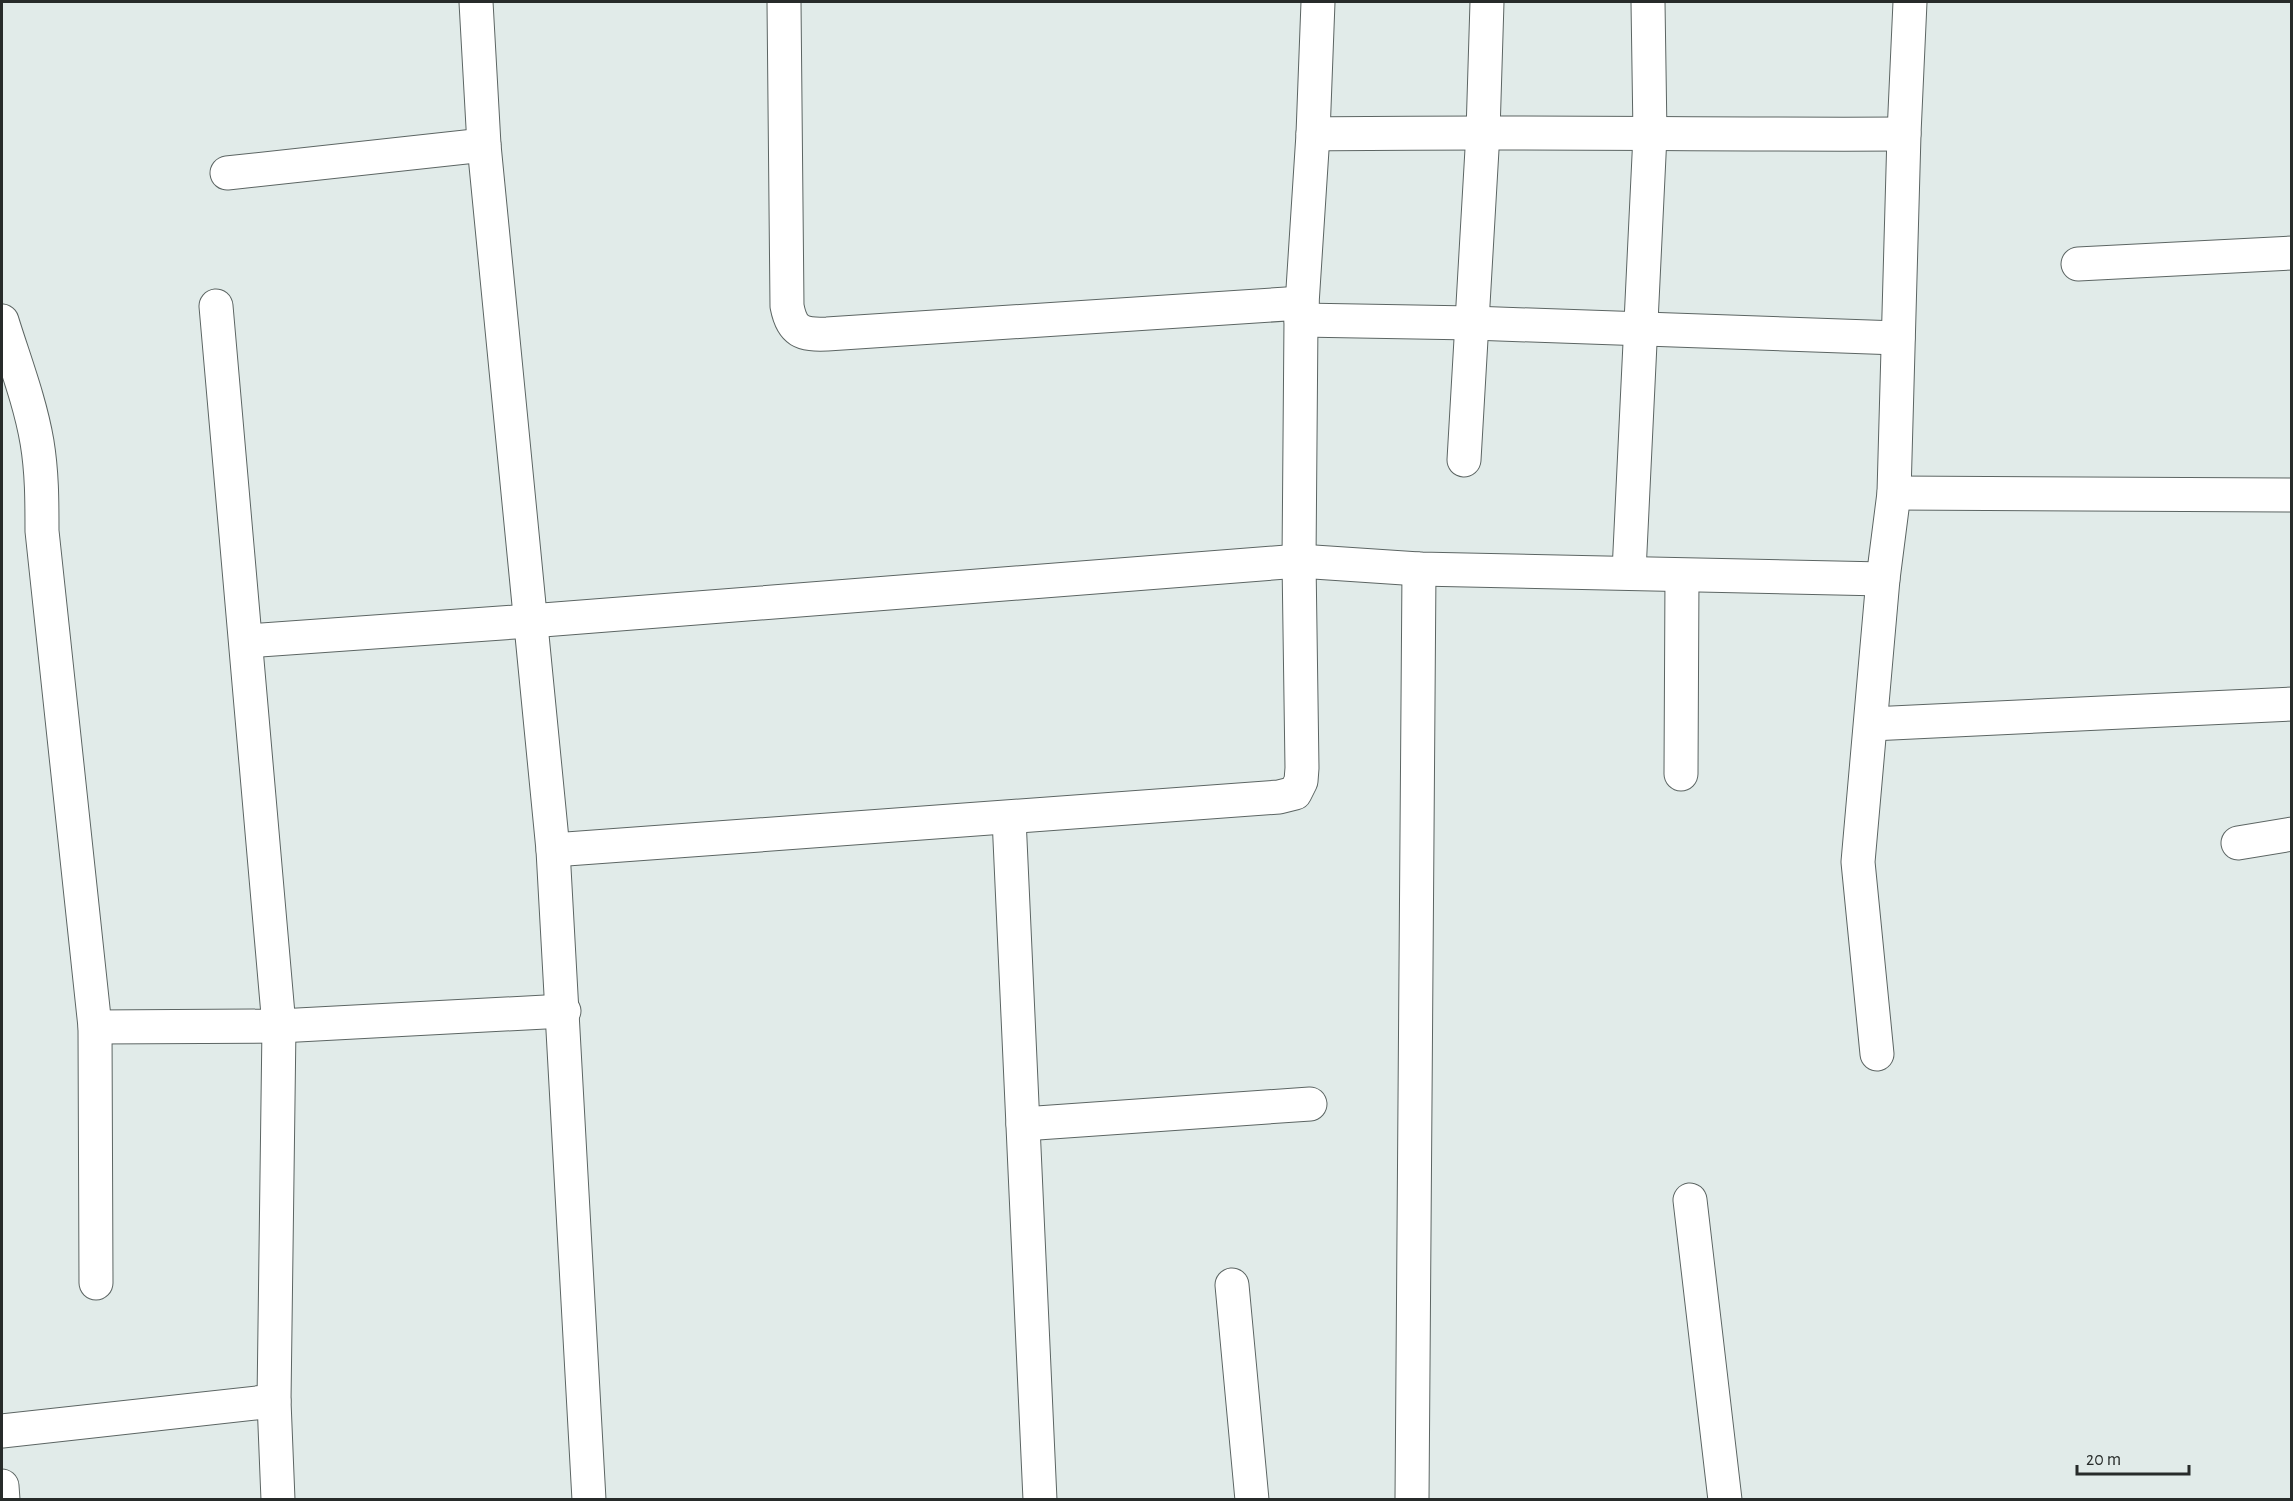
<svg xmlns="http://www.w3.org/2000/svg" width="2293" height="1501" font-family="'Alegreya Sans',sans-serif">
	<rect width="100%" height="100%" fill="#e1ebe9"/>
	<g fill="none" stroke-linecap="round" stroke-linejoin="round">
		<g stroke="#5c6563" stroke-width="35">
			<g id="street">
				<path d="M476,2L484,145L553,850L589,1500"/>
				<path d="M784,2L787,306C792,332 802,335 827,334L1302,303"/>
				<path d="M1313,134C1510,131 1707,135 1904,134"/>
				<path d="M227,173L484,145"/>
				<path d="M2078,264L2292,253"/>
				<path d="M216,306L279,1026L274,1401L278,1500"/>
				<path d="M1301,320L1472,323L1898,338"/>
				<path d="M2,321C14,360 30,401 37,442C42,472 42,501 42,531L95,1027L96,1283"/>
				<path d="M1464,460L1483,132L1487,2"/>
				<path d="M1894,493L2292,495"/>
				<path d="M1629,572L1650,135L1648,2"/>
				<path d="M246,641L530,621L1299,561L1419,569L1883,579"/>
				<path d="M1871,724L2292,704"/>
				<path d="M1681,774L1682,576"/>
				<path d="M1009,818L1040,1500"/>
				<path d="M2238,843L2292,834"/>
				<path d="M553,850L1279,797L1295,793L1301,781L1302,768L1299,561L1301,320L1313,134L1318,2"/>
				<path d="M95,1027L279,1026L564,1011"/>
				<path d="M1877,1054L1858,862L1883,579L1894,493L1904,134L1910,2"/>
				<path d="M1023,1124L1310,1104"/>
				<path d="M1690,1200L1725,1500"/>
				<path d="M1232,1285L1252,1500"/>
				<path d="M2,1431L274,1401"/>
				<path d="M2,1486L3,1500"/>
				<path d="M1412,1500L1419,569"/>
			</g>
		</g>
		<use href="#street" stroke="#fff" stroke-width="33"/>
	</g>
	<rect width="2293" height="1501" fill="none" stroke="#272b2a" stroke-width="6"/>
	<path d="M2077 1465v9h112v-9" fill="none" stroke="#272b2a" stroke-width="3"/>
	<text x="2086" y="1465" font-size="18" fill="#272b2a" stroke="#e1ebe9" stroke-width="4.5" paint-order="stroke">20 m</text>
</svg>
